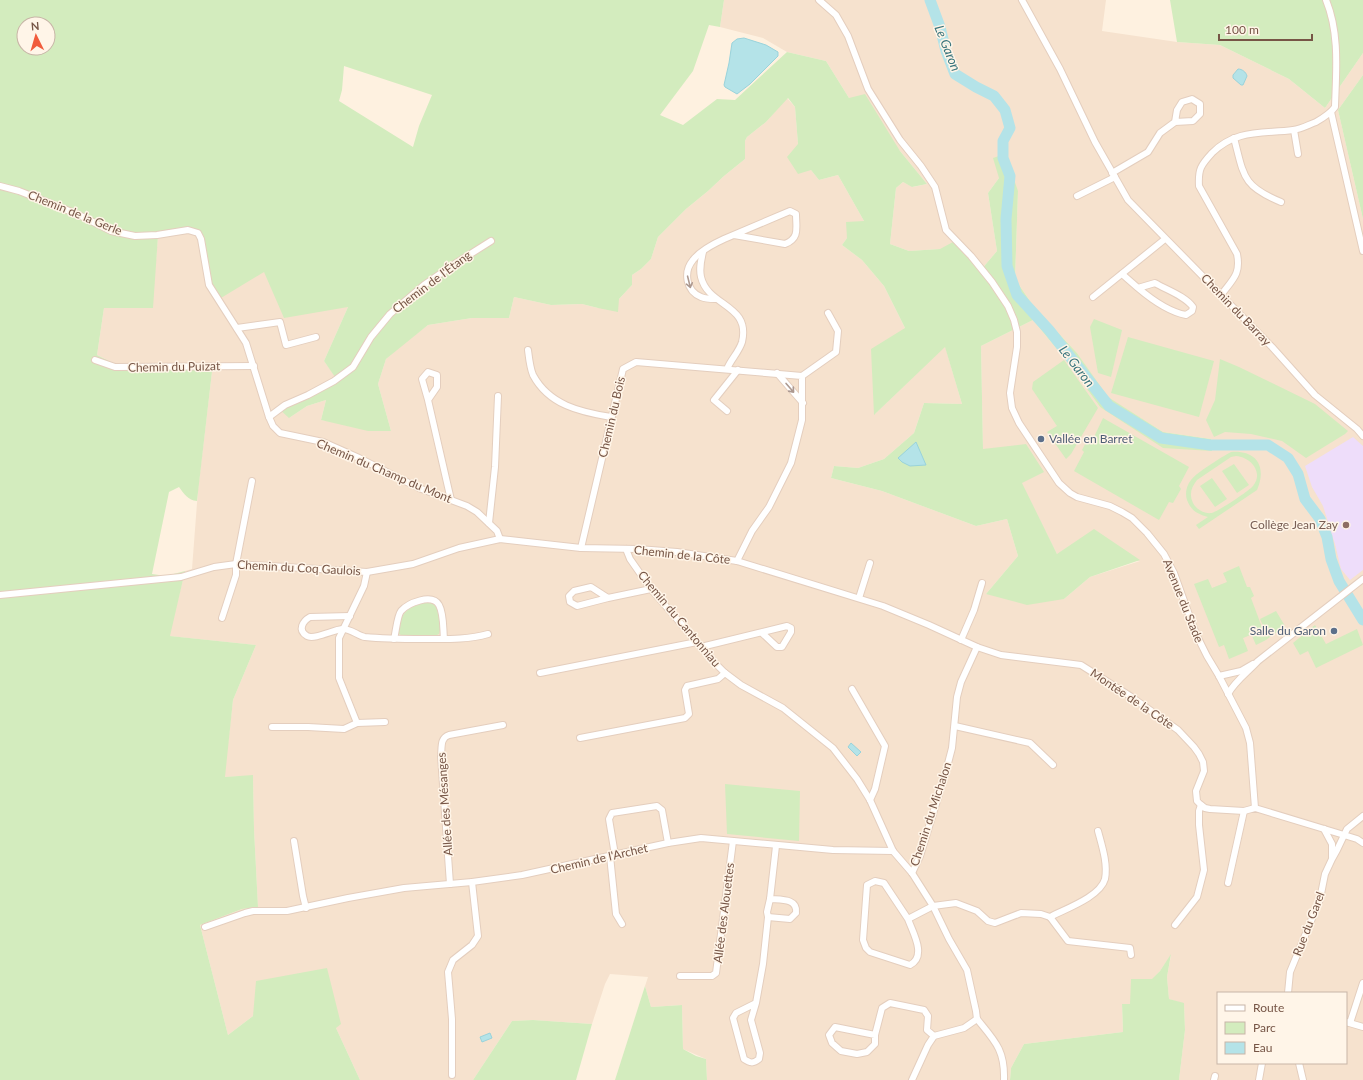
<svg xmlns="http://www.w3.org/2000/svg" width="1363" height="1080" font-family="Lato,sans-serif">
	<rect width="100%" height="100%" fill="#fef1e0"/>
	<path fill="#f6e2ce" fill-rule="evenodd" d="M724,0H1106L1102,31L1177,42L1220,45L1289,79L1325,108L1363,53V75L1338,110L1363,219V1080H1179L1185,1030L1184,1004L1169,999L1167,977L1171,955L1160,971L1130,1004L1122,1005L1123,1032L1024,1044L1011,1068L1010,1080H707L706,1059L683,1049L682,1005L651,1007L645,986L648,977L610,974L605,984L592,1024L533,1020L512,1021L473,1080H360L336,1028L253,1016L228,1035L200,925L242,909L258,907L254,829L253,776L224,777L233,700L256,645L169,636L185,571L192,569L198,490L213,363L117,365L97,355L104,308L156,260L158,236L189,232L264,272L348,307L324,361L335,376L314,390L289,418L307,406L326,400L321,420L391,431L378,384L386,359L403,344L428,325L472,318H509L514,297L551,305L582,304L598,308L619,299L632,285V275L641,269L651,259L658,237L686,209L708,191L724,176L745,159V141L747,137L766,122L787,98L795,107L798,144L811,170L819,180L838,175L864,221L847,238L842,245L862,260L884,286L905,328L875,414L945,346L962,404L924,403L914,433L884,459L858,468L834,466L831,478L882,491L976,526L1007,519L1018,556L986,594L1064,599L1090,577L1140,561L1057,554L1021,483L983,449L981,346L1033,320L1065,359L1100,407L1212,451L1211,439L1163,432L1107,397L1077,353L1034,307L1015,279L1018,191L999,178L988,193L997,251L980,271L940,249L909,251L890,244L896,188L903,182L913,187L927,184L900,151L849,98L826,61L787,52L763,38L720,27ZM1218,993H1346V1063H1218Z"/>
	<path fill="#eeddfa" d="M1353,437L1363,446V570L1350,580L1341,569L1335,544L1323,506L1312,487L1305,466Z"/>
	<g fill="#d3ecbe" fill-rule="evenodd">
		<path d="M0,0H724L720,27L709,25L693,71L660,115L683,125L717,99L735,100L787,52L826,61L849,98L865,94L900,151L927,184L912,187L903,182L896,188L890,244L909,251L940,249L953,242L980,271L997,251L988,193L999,178L993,158L1005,154L1018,191L1015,279L1034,307L1077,353L1108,397L1163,432L1211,439L1212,451L1163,448L1100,407L1065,359L1033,320L981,346L983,449L1026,444L1044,472L1022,483L1057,554L1094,529L1140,560L1090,577L1064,599L1027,605L986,594L1018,556L1007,519L976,526L882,491L831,478L834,466L858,468L884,459L914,433L924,403L962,404L945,347L874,415L871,349L905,328L884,286L862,260L842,245L847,238L846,222L864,221L838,175L819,180L811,170L798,174L787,157L798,144L795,107L788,98L766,122L747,137L745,141V159L724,176L708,191L686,209L658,237L651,259L641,269L632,275V285L619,299L618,312L598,308L582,304L551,305L514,297L509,318H472L428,325L386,359L378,384L391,431H368L321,420L326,400L307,406L289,418L277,407L314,390L335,377L324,361L348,307L284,318L264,272L216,301L204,274L199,238L189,232L158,236L153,308H104L97,355L117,365L213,363L197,501C188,500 184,494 179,487L169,492L152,574L166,576L185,571L170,636L256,645L233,700L225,777L253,775L254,829L258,907L242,909L200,925L228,1035L253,1016L256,981L327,968L341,1024L336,1028L360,1080H0ZM24,24H48V48H24ZM344,66L432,95L419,126L413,147L339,101L342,90Z"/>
		<path d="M1170,0H1363V53L1325,108L1289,79L1220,45L1177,42Z"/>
		<path d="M1363,75V219L1338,110Z"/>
		<path d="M1094,319L1122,330L1111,377L1098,373L1090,327Z"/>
		<path d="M1128,337L1214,361L1199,417L1111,393Z"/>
		<path d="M1220,359L1239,367L1315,404L1348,431L1345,434L1306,458L1282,441L1251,434L1225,432L1214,437L1206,420L1215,400Z"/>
		<path d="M1064,360L1098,408L1071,454L1066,459L1047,432L1057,426L1032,389L1033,382Z"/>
		<path d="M1103,418L1189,467L1179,486L1181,489L1173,503L1169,502L1159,520L1074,471L1084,452L1082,450L1090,435L1094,437Z"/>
		<path d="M1231,452C1257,450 1267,467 1257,490L1199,529L1196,525L1208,517C1198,514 1191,511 1187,500C1185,494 1186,486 1191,480C1197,472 1222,457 1231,452ZM1236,456C1251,457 1264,473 1253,486C1249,491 1216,513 1211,513C1204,514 1196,509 1193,503C1189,494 1191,488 1197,480L1231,457Z"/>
		<path d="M1234,464L1249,485L1237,493L1222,471Z"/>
		<path d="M1212,478L1227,499L1215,507L1200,486Z"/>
		<path d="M1239,566L1247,587H1250L1254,596L1251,598L1263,630L1243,638L1248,651L1229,659L1224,645L1219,647L1194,584L1208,579L1212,588L1227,582L1223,573Z"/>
		<path d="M431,602C440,607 442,625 439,634L435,636H403L399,634C397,612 412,604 431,602Z"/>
		<path d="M1276,611L1285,626L1266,640L1256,645L1252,636L1265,630L1260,619Z"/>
		<path d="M1315,625L1326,644L1357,629L1363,645L1316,668L1308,651L1300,655L1293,643Z"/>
		<path d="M725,784L800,791L799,841L727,834Z"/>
		<path d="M1171,954L1167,977L1169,999L1184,1003L1185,1030L1179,1080H1010L1011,1068L1024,1044L1123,1032L1122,1004H1130L1131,979H1152L1160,971Z"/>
		<path d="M645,986L651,1007L682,1005L683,1049L696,1056L706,1059L707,1080H615Z"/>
		<path d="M533,1020L592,1024L576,1080H473L512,1021Z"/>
	</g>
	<g fill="#b4e3e8" stroke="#99d3db">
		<path d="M744,38L766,45L778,52V56L750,84L737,94L725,87L724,85L729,63L732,43L737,39Z"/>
		<path d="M1238,69C1242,69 1246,72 1247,76L1243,85H1241L1233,78V75Z"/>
		<path d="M916,442L926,465L910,466L902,462L898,458Z"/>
		<path d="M851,743L861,752L857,756L848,747Z"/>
		<path d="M490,1033L492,1038L482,1042L480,1037Z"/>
	</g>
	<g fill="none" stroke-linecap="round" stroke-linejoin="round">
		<path stroke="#b4e3e8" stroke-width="11" d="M930,0L940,27L946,51L955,74L976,87L994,96L1005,110L1010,128L1003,141V158L1010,176L1006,219L1007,266L1017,295L1049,330L1109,406L1161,438L1210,445H1268L1288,458L1298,474L1305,499L1320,519L1327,537L1331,559L1339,581L1363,620"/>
		<g stroke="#e4cebe" stroke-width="8">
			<g id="minor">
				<path d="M819,0L836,15L848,36L868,89L900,140L921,166L935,187L946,230L971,256L992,282L1008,306L1014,320L1017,332V347L1010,393L1012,408L1019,423L1059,483L1070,493L1077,497L1110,506L1122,512L1132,518L1147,533L1164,554L1174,573L1196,634L1207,656L1219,676L1246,728L1250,743L1255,808"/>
				<path d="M1022,0L1060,69L1095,142L1128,200L1272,347L1315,395L1357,429L1363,436"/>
				<path d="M1331,112L1363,251"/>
				<path d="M1294,130L1298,154"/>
				<path d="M1234,138C1244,176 1242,186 1281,202"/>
				<path d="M1112,173L1148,152L1160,133L1175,122L1193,121L1200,114V104L1192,99L1182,102L1177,110L1175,122"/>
				<path d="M0,186L19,191L77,214L111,231L135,236L157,235L188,230L198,233L201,239L209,285L246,343L269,417L273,426L280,433L323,442L359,458L419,488L467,506L477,512L497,531L500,539"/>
				<path d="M1077,196L1115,177"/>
				<path d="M703,252C701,261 699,268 701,277C708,307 751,304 742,342C739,352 731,359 727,369"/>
				<path d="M1122,274L1138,288L1155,283C1167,290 1185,296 1193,307L1192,311L1186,315C1169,312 1151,299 1138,288"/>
				<path d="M1221,295C1233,279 1241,274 1237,254L1199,186C1198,169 1201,165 1212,153C1236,129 1262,134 1293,130C1301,129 1308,125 1316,122C1323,118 1330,114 1335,107C1336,72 1340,34 1326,0"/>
				<path d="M1093,297L1165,239"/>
				<path d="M716,299C711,299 705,299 701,297C686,291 683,272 693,260C700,251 713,244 724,239L790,211L796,214C796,228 800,238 785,244L734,235"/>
				<path d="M237,328L280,322L286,345L316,337"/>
				<path d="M528,350C529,358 530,368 533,375C549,405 580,412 611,417"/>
				<path d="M95,360L115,367L254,366"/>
				<path d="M777,373L803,403"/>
				<path d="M802,376L836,352L838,331L828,313"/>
				<path d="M428,400L422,379L428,372L437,375V387L428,400L451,500"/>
				<path d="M727,411L714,400L738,370"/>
				<path d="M269,417L285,405L308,395L334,381L353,367L371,337L390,314L424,285L453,265L491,241"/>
				<path d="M489,523L495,467L498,396"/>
				<path d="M581,548L623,369L636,362L802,376V420L791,463L769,507L752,531L737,561"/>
				<path d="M626,549L630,559L651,589L713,661L725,673L741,685L783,708L833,748L857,779L870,800L893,851L912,873L933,906L949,939L967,970L976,1011L977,1019"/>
				<path d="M0,595L181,577L214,567L236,564L367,572L413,564L459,548L500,539L581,548L638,549L677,552L737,561L883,606L929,625L977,647L1001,655L1081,665L1130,696L1178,730L1194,747L1199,754L1203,762L1204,771L1196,791L1197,801L1201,805L1205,808L1210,809L1244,811L1255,808L1344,835L1357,839L1363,843"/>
				<path d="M608,598L577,606L570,602L569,596L574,591L591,587L608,598L651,589"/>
				<path d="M859,598L870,563"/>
				<path d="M350,616L310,617C303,621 297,630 307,636C314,640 333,630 342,629C350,628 358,636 365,637C385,639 404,639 424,639C445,639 467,640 488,634"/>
				<path d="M222,618L236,575V564L252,481"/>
				<path d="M394,639C396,632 397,616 401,611C408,603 432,593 439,605C444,614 443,629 444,639"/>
				<path d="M961,640L974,610L982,583"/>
				<path d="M701,647L787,626L791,628V632L782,647H777L762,633"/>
				<path d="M540,673L697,642"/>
				<path d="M1219,676L1241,671L1253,664"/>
				<path d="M852,689L885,746L875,789L870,800"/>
				<path d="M1228,694C1235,681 1248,672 1258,661L1363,579"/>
				<path d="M357,723L339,678V638L364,586L367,572"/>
				<path d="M955,726L1030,743L1053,765"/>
				<path d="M272,727H308L344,729L357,723L385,722"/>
				<path d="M580,738L685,718L689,714L685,690L687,686L718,679L725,673"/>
				<path d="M1324,829L1332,844V857"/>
				<path d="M294,841L303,896L306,908"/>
				<path d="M615,855L609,819L612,813L657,806L662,810L668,843"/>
				<path d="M610,856L616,914L622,924"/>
				<path d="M912,873L920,856L946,771L952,748L957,697L961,682L977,647"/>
				<path d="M1228,883L1244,811"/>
				<path d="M450,884L441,756C442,747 440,738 449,735L503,725"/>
				<path d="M768,917L790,919L796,913C798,898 780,900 770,899"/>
				<path d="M1050,917C1065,909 1100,897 1105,879C1108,864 1102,846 1098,831"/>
				<path d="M908,919C913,933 927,956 910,965L870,952L866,948L863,940L867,885L875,881L884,883L908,919L933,906L956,903L977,911L988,921L995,923L1021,913L1041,914L1050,917L1068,941L1130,948L1131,955"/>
				<path d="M1175,925L1197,897L1204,870L1199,825V811L1201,805"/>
				<path d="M205,927L245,913L253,911H287L348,898L404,888L472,882L522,875L668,843L701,838L833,850L893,851"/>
				<path d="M680,976H712L716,973L733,841"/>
				<path d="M1288,993L1290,972L1320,899L1325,874L1332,859L1337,850L1347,829L1363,816"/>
				<path d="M756,1003L751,1020L760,1053L759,1059C753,1064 750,1063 744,1059L733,1018L736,1013L756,1003L763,964L768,917L767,912L770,899L776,846"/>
				<path d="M977,1019C995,1041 1005,1050 1004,1080"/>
				<path d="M1346,1022L1363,1027"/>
				<path d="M1350,1023L1363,983"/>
				<path d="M875,1035V1044L867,1052L857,1054L841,1051L832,1043L829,1035L835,1027L875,1035L882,1008L890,1003L924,1010L928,1016L927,1030L934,1036"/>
				<path d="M1299,1063L1303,1080"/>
				<path d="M452,1075V1019L448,972L453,960L472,945L478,936L472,882"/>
				<path d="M912,1080L928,1045L934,1036L964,1028L977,1019"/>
				<path d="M1214,1080L1215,1076"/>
				<path d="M1259,1080L1262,1063"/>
			</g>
		</g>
		<use href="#minor" stroke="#fff" stroke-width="6"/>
	</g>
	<defs><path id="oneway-shaft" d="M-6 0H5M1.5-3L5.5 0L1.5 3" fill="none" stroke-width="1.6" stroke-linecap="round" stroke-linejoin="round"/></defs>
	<g stroke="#ad9990">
		<use href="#oneway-shaft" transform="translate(689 282) rotate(76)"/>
		<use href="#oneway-shaft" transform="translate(790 388) rotate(49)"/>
	</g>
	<g fill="#5c6f8a" stroke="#fff5e8" stroke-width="1.5">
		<circle cx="1041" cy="439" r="4"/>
		<circle cx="1334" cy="631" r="4"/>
	</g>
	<circle fill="#8d6e63" stroke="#fff5e8" stroke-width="1.5" cx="1346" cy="525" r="4"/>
	<g text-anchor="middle" stroke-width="3" stroke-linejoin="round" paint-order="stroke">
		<g font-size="12" fill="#765546" stroke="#fff5e8">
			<text transform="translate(75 213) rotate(22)" y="4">Chemin de la Gerle</text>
			<text transform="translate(432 282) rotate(-37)" y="4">Chemin de l'Étang</text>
			<text transform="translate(1236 310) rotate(46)" y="4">Chemin du Barray</text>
			<text transform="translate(174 367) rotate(-1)" y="4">Chemin du Puizat</text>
			<text transform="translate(612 417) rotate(-77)" y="4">Chemin du Bois</text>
			<text transform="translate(384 471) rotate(23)" y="4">Chemin du Champ du Mont</text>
			<text transform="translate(682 555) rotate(6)" y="4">Chemin de la Côte</text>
			<text transform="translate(299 568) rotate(3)" y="4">Chemin du Coq Gaulois</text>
			<text transform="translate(1183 601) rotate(68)" y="4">Avenue du Stade</text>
			<text transform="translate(679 619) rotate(50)" y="4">Chemin du Cantonniau</text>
			<text transform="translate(1132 699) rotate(34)" y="4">Montée de la Côte</text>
			<text transform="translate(445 804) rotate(-94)" y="4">Allée des Mésanges</text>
			<text transform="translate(931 814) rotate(-72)" y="4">Chemin du Michalon</text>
			<text transform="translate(599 859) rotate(-13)" y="4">Chemin de l'Archet</text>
			<text transform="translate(724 913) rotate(-83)" y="4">Allée des Alouettes</text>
			<text transform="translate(1309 924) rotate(-69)" y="4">Rue du Garel</text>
		</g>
		<g font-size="12" fill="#4e5e75" stroke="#fff5e8" text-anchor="start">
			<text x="1049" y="443">Vallée en Barret</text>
			<text x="1326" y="635" text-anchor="end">Salle du Garon</text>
		</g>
		<g font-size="12" fill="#785e54" stroke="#fff5e8" text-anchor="end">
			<text x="1338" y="529">Collège Jean Zay</text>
		</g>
		<g font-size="13" font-style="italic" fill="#39757d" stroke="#fff5e8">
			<text transform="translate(948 48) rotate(68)" y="5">Le Garon</text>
			<text transform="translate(1077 366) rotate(52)" y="5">Le Garon</text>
		</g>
	</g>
	<rect x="1217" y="992" width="130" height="72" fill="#fff5e8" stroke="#c8b5a7"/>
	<rect x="1225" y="1005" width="20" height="6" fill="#ffffff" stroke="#c8b5a7"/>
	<text x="1253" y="1012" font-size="12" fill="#765546">Route</text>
	<rect x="1225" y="1022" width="20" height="12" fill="#d3ecbe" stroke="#c8b5a7"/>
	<text x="1253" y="1032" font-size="12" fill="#765546">Parc</text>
	<rect x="1225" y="1042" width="20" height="12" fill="#b4e3e8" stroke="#c8b5a7"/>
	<text x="1253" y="1052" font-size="12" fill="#765546">Eau</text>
	<g transform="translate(36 36) rotate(355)"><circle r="19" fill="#fff5e8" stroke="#c8b5a7"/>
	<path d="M0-3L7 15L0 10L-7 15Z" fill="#f15c3c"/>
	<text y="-6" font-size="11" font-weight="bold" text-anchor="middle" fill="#765546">N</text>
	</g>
	<path d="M1219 34v6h93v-6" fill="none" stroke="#765546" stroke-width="2"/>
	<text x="1225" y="34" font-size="12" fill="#765546" stroke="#fff5e8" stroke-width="3" paint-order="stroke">100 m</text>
</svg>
